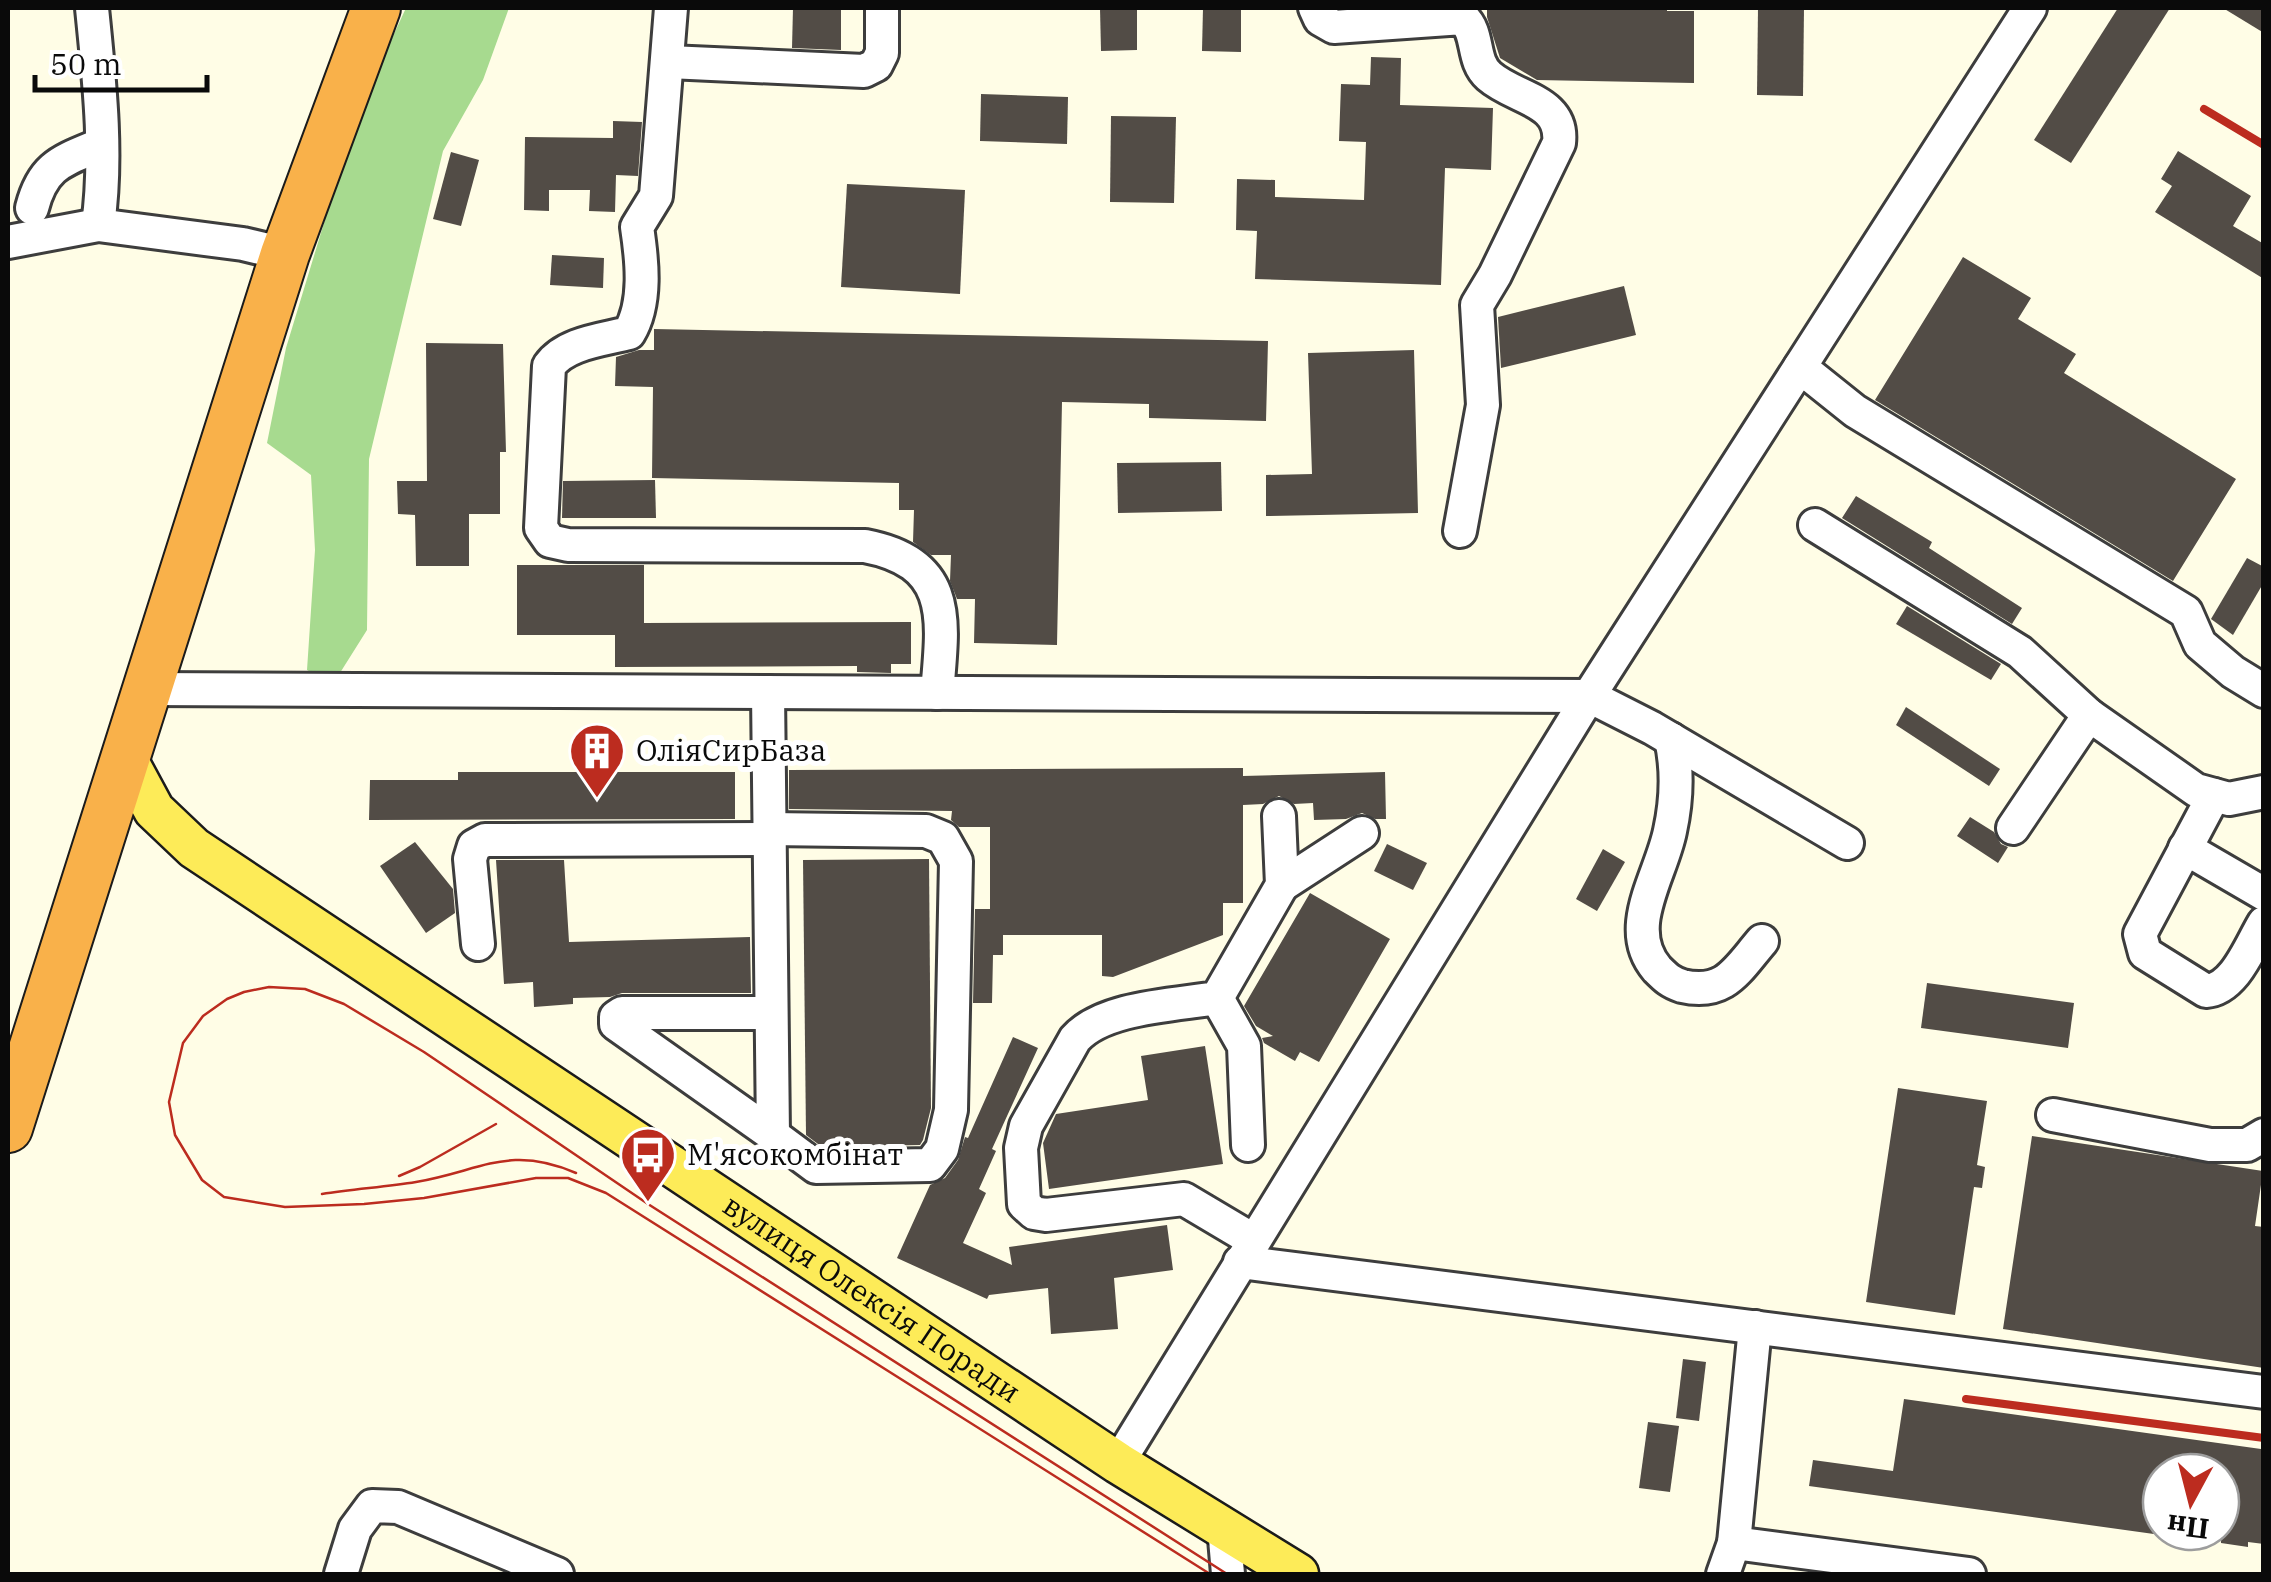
<svg xmlns="http://www.w3.org/2000/svg" width="2271" height="1582" font-family="'IBM Plex Serif',serif">
	<rect width="100%" height="100%" fill="#fffde6"/>
	<path fill="#a7da8f" d="M406,8H509L483,80L443,151L369,459L367,630L333,684L307,670L315,550L311,475L267,443L286,348L358,111Z"/>
	<g fill="#524c46">
		<path d="M793,8H841V50L792,48Z"/>
		<path d="M1100,8H1137V50L1101,51Z"/>
		<path d="M1203,8H1241V52L1202,51Z"/>
		<path d="M1487,8H1667V11H1694V83L1537,80L1500,58L1487,17Z"/>
		<path d="M1758,8H1804L1803,96L1757,95Z"/>
		<path d="M2118,8H2170L2071,163L2034,140Z"/>
		<path d="M2223,8H2264V33Z"/>
		<path d="M1371,57L1401,58L1400,105L1493,108L1491,170L1445,168L1441,285L1255,279L1257,231L1236,230L1237,179L1275,180V197L1364,200L1366,142L1339,141L1341,84L1370,85Z"/>
		<path d="M981,94L1068,97L1067,144L980,141Z"/>
		<path d="M1111,116L1176,117L1174,203L1110,202Z"/>
		<path d="M613,121L642,122L638,176L616,175L615,212L589,211L590,190H549V211L524,210L525,137L613,138Z"/>
		<path d="M2178,151L2251,196L2233,226L2264,244V279L2155,212L2172,186L2161,179Z"/>
		<path d="M451,152L479,160L461,226L433,219Z"/>
		<path d="M847,184L965,190L960,294L841,287Z"/>
		<path d="M552,255L604,258L603,288L550,285Z"/>
		<path d="M1963,257L2031,298L2018,319L2076,354L2064,373L2236,479L2173,581L1875,400Z"/>
		<path d="M1624,286L1636,335L1501,368L1498,317Z"/>
		<path d="M654,329L1268,341L1266,421L1149,418V404L1062,402L1057,645L974,643L975,599H957L950,581L951,555H931L913,542L914,510H899V483L652,478L653,387L615,386L616,357L639,350H654Z"/>
		<path d="M426,343L503,344L506,452H500V514H469V566H416L415,515L398,514L397,481H427Z"/>
		<path d="M1414,350L1418,513L1266,516V475L1312,474L1308,353Z"/>
		<path d="M1221,462L1222,511L1118,513L1117,463Z"/>
		<path d="M655,480L656,518H562L563,481Z"/>
		<path d="M1856,496L1932,542L1929,548L2022,608L2012,624L1842,518Z"/>
		<path d="M2247,558L2264,567V582L2233,635L2211,619Z"/>
		<path d="M517,565H644V623L911,622V664H891V673L857,672V666L615,667V635H517Z"/>
		<path d="M1907,606L2001,664L1991,680L1896,624Z"/>
		<path d="M1906,707L2000,769L1989,786L1896,725Z"/>
		<path d="M1243,768V776L1385,772L1386,819H1375L1362,813L1346,819L1314,820L1313,803L1294,804L1279,796L1263,804L1243,805V903H1223V935L1113,977L1102,976V935H1003V955H993L992,1003H973L975,909H990V827H959L951,820L952,811L789,809V770Z"/>
		<path d="M458,772H735V819L369,820L370,780H458Z"/>
		<path d="M1970,817L1994,832L2001,844L2008,847L1998,863L1957,836Z"/>
		<path d="M415,842L453,889L455,913L426,933L380,866Z"/>
		<path d="M1387,844L1427,863L1413,890L1374,871Z"/>
		<path d="M1603,849L1625,862L1597,911L1576,899Z"/>
		<path d="M929,859L931,1108L923,1140L920,1145L822,1147L806,1135L803,860Z"/>
		<path d="M496,860H564L569,942L750,937L751,993H622L610,997L573,998V1004L534,1007L533,982L504,984Z"/>
		<path d="M1310,893L1390,939L1319,1062L1300,1052L1295,1061L1264,1043L1262,1038L1273,1036L1256,1026L1244,1006Z"/>
		<path d="M1927,983L2074,1003L2068,1048L1921,1028Z"/>
		<path d="M1013,1037L1038,1048L992,1149L996,1151L979,1189L986,1193L963,1243L1012,1265L1009,1247L1167,1225L1173,1270L1114,1278L1118,1329L1051,1334L1048,1288L989,1295L987,1299L897,1258L930,1185L945,1178L958,1160L965,1137L968,1138Z"/>
		<path d="M1205,1046L1223,1164L1049,1189L1043,1143L1056,1114L1148,1100L1141,1056Z"/>
		<path d="M1898,1088L1987,1101L1977,1165L1985,1167L1982,1188L1974,1187L1955,1315L1866,1302Z"/>
		<path d="M2032,1136L2263,1171L2255,1226L2264,1227V1368L2003,1329Z"/>
		<path d="M1683,1359L1706,1362L1699,1421L1676,1418Z"/>
		<path d="M1904,1399L2261,1449L2264,1544L2248,1542V1547L2221,1543V1472H2161V1535L1809,1486L1813,1460L1893,1471Z"/>
		<path d="M1648,1422L1679,1426L1670,1492L1639,1488Z"/>
	</g>
	<g fill="none" stroke-linecap="round" stroke-linejoin="round">
		<g stroke="#3d3d3d" stroke-width="38">
			<g id="minor">
				<path d="M92,8C99,78 108,154 98,225"/>
				<path d="M671,8L656,196L637,227C642,260 647,303 629,333C602,340 565,343 549,366L541,528L550,541L568,545L865,546C954,563 943,621 937,693"/>
				<path d="M1315,8L1320,19L1334,27L1463,18C1480,34 1471,60 1489,76C1515,99 1564,100 1559,143L1495,275L1477,305L1483,405L1460,531"/>
				<path d="M669,62L864,71L876,65L882,53V8"/>
				<path d="M32,208C43,165 62,161 100,145"/>
				<path d="M8,242L98,225L243,244L285,254"/>
				<path d="M1800,367L1855,411L2186,612L2200,644L2233,672L2264,691"/>
				<path d="M1815,525L2020,652L2089,715L2196,790L2229,799L2264,792"/>
				<path d="M145,689L1589,696L1652,728L1847,843"/>
				<path d="M768,692L773,1135L616,1024V1017L622,1013H771"/>
				<path d="M1671,739C1678,770 1677,799 1670,831C1661,876 1622,928 1657,969C1666,978 1670,982 1682,986C1725,996 1737,970 1762,941"/>
				<path d="M2214,795L2140,934L2145,953L2206,991C2235,989 2250,946 2264,923"/>
				<path d="M2013,828L2089,715"/>
				<path d="M769,829L926,831L943,838L956,861L951,1110L942,1149L930,1165L816,1167L773,1135"/>
				<path d="M2185,848L2264,894"/>
				<path d="M1282,885L1362,833"/>
				<path d="M478,944L470,859L474,846L485,840L769,839"/>
				<path d="M1217,998L1244,1046L1248,1145"/>
				<path d="M2053,1115L2210,1145H2247L2264,1135"/>
				<path d="M1253,1240L1184,1199L1046,1215L1034,1213L1024,1204L1021,1148L1026,1126L1075,1039C1103,1007 1175,1005 1217,998L1282,885L1279,816"/>
				<path d="M1240,1262L2264,1392"/>
				<path d="M1118,1463L1589,696L2030,8"/>
				<path d="M1224,1527L1228,1574"/>
				<path d="M1734,1543L1969,1574"/>
				<path d="M341,1574L355,1529L372,1506L398,1507L557,1574"/>
				<path d="M1723,1574L1734,1543L1755,1327"/>
			</g>
		</g>
		<g stroke="#1b1b1b" stroke-width="45">
			<g id="major">
				<path id="s1" d="M126,758L154,810L194,848L1118,1463L1298,1574"/>
			</g>
		</g>
		<g stroke="#1b1b1b" stroke-width="52">
			<path id="highway" d="M8,1128L285,254L376,8"/>
		</g>
		<use href="#minor" stroke="#fff" stroke-width="32"/>
		<use href="#major" stroke="#fdeb58" stroke-width="40"/>
		<use href="#highway" stroke="#f9b14a" stroke-width="48"/>
		<g stroke="#bc2c1f" stroke-width="2.5">
			<path d="M399,1176L420,1167L496,1124"/>
			<path d="M322,1194C353,1189 385,1187 416,1182C481,1171 509,1144 576,1173"/>
			<path d="M1210,1574L606,1193L568,1178H536L424,1198L364,1204L285,1207L224,1197L202,1180L175,1135L169,1102L183,1043L203,1016L227,999L244,992L269,987L305,989L344,1004L424,1052L648,1204L1227,1574"/>
		</g>
		<g stroke="#bc2c1f" stroke-width="8">
			<path d="M2204,109L2264,145"/>
			<path d="M1966,1399L2264,1438"/>
		</g>
	</g>
	<defs>
		<g id="building-pin" transform="scale(2.875)"><path d="M0 17L-7.5 6A9.5 9.5 0 1 1 7.5 6Z" fill="#bc2c1f" stroke="#fff"/><path d="M-4-6H4V6H1V3H-1V6H-4ZM-2.5-4.3h1.7v1.8h-1.7ZM.8-4.3h1.7v1.8H.8ZM-2.5-1h1.7V.8h-1.7ZM.8-1h1.7V.8H.8Z" fill="#fff"/></g>
		<g id="bus-pin" transform="scale(2.875)"><path d="M0 17L-7.5 6A9.5 9.5 0 1 1 7.5 6Z" fill="#bc2c1f" stroke="#fff"/><path d="M-5-6H5V4H4V6H2V4H-2V6H-4V4H-5ZM-3.5-4V0h7V-4ZM-3.5 1.2v1.5H-2V1.2ZM2 1.2v1.5H3.5V1.2Z" fill="#fff"/></g>
	</defs>
	<g fill-rule="evenodd">
		<use href="#building-pin" x="597" y="751"/>
		<use href="#bus-pin" x="648" y="1155"/>
	</g>
	<g text-anchor="middle" stroke-width="10" stroke-linejoin="round" paint-order="stroke">
		<g font-size="30" fill="#0a0a0a" stroke="#fff" text-anchor="start">
			<text x="636" y="761">ОліяСирБаза</text>
			<text x="687" y="1165">М'ясокомбінат</text>
		</g>
		<g font-size="30" fill="#0a0a0a" stroke="#fff">
			<text dy="10" stroke="none"><textPath href="#s1" startOffset="928">вулиця Олексія Поради</textPath></text>
		</g>
	</g>
	<rect width="2271" height="1582" fill="none" stroke="#0a0a0a" stroke-width="20"/>
	<g transform="translate(2191 1502) rotate(187)"><circle r="48" fill="#ffffff" stroke="#9d9d9d" stroke-width="2.5"/>
	<path d="M0-8L18 38L0 25L-18 38Z" fill="#bc2c1f"/>
	<text y="-15" font-size="28" font-weight="bold" text-anchor="middle" fill="#0a0a0a">Пн</text>
	</g>
	<path d="M35 75v15h172v-15" fill="none" stroke="#0a0a0a" stroke-width="5"/>
	<text x="50" y="75" font-size="30" fill="#0a0a0a" stroke="#ffffff" stroke-width="8" paint-order="stroke">50 m</text>
</svg>
